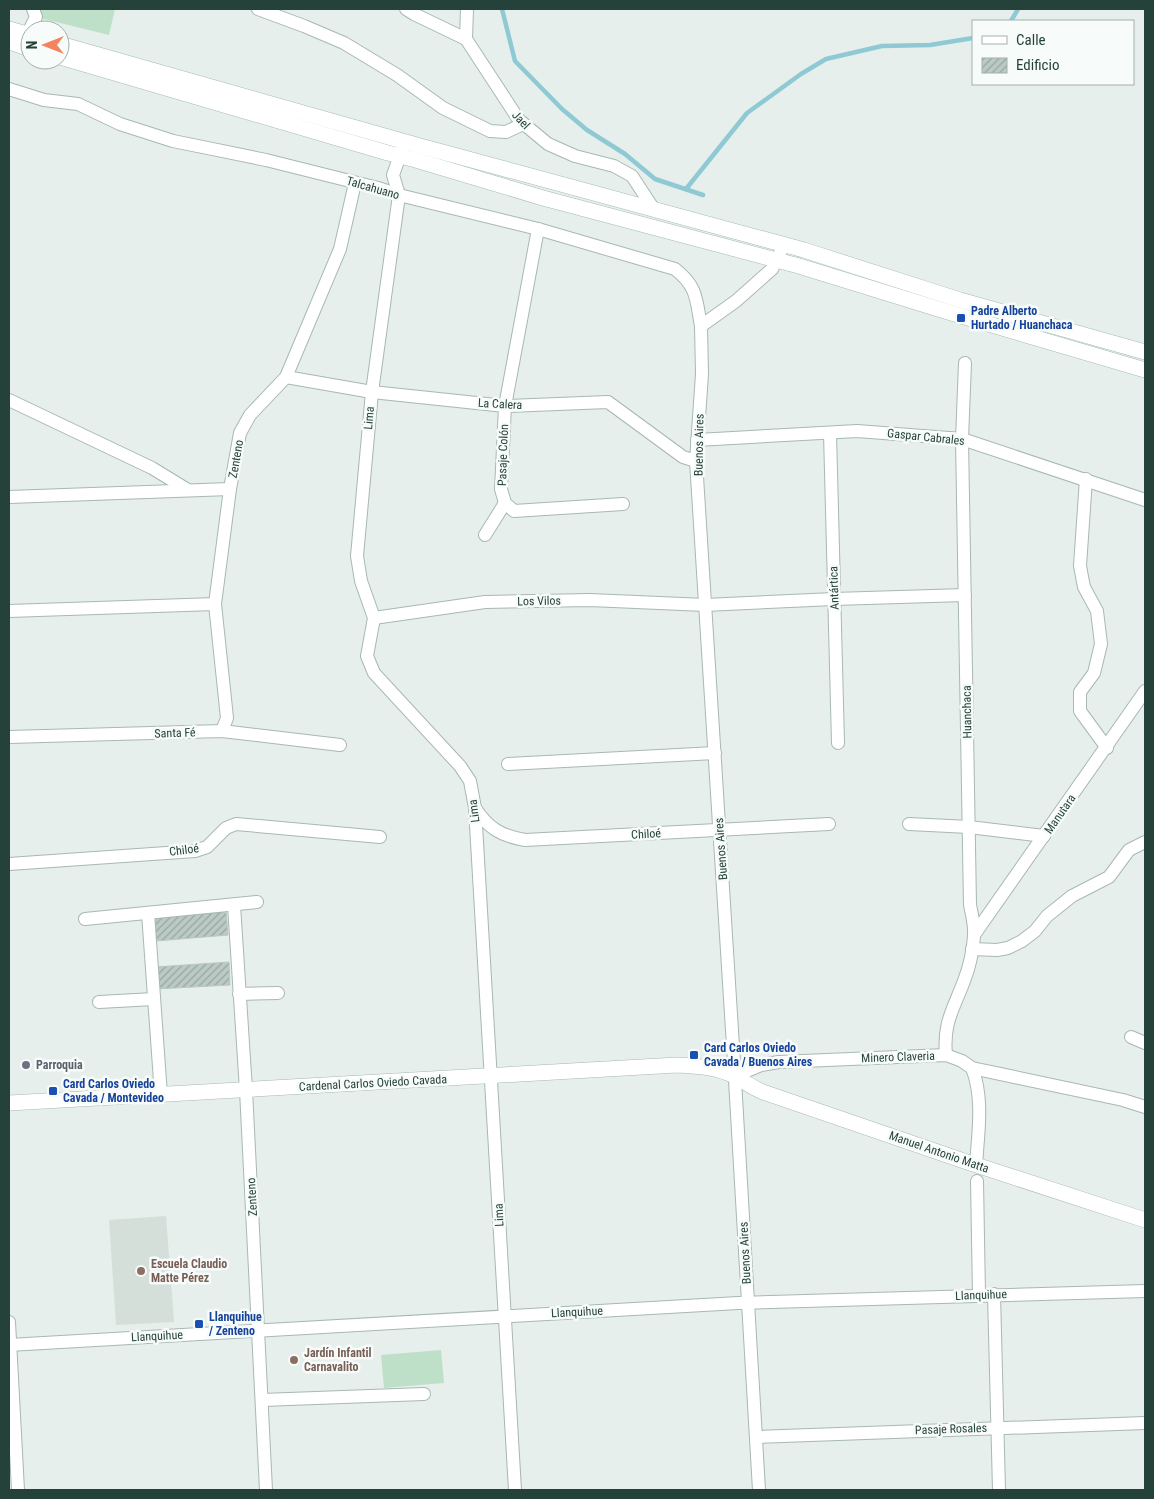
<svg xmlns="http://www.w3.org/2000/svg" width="1154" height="1499" font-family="'Roboto Condensed',sans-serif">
	<defs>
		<pattern id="building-hatch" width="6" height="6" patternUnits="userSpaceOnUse" patternTransform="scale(1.25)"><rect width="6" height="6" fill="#bbcac4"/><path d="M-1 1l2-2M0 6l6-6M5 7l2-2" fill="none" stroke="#98a6a0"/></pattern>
	</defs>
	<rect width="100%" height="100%" fill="#e6efeb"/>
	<path fill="#d4dfda" d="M166,1216L174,1322L116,1325L109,1220Z"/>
	<g fill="#bfe0c8">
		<path d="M38,9H115L109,35L36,17Z"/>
		<path d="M441,1350L444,1383L384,1388L381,1355Z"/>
	</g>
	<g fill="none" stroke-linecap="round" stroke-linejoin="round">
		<g stroke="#8ec9d4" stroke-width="4.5">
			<path d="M502,9L515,61L562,109L587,130L625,154L655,179L703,195"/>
			<path d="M1011,21L1018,9"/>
			<path d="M686,189L747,113L801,74L826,59L882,46L930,45L973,38"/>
		</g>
	</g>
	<g fill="url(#building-hatch)" stroke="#b8c9c2">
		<path d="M226,911L228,935L156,941L154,917Z"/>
		<path d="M229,962L230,985L156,989L155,967Z"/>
	</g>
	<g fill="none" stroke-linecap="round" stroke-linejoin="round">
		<g stroke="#a8b8b2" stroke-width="14">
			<g id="minor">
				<path d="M258,9L304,26L344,43L397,75L443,108L490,131L506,132L523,124"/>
				<path d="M406,9L414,14L466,39L519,120L548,144L575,156L614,166L632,176L653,208"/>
				<path d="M27,35L36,17L33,9"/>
				<path d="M466,39L467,9"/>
				<path d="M9,89L44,100L78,104L120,124L173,141L266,160L378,188L399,195L538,229L675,269C698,287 696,300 701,326"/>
				<path d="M403,147L393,175L399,195L372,392L357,556L361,581L374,618L367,656L374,673L460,766L470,781L475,808L515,1490"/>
				<path d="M538,229L505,406L501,489L505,503L514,511L623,504"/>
				<path d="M286,377L372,392L505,406L608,402L683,457L696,461"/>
				<path d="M9,400L152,468L188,490"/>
				<path d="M830,433L838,743"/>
				<path d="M697,440L857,431L962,439L1145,500"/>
				<path d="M1086,479L1080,566L1084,587L1097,611L1101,644L1094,673L1080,692V711L1107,748"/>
				<path d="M9,497L230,489"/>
				<path d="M485,535L505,503"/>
				<path d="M9,611L215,604"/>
				<path d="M374,618L485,602L590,600L705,605L834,599L965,595"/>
				<path d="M222,731L227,718L215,604L230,489L240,433L250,415L286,377L340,249L355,183"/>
				<path d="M9,737L222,731L340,745"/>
				<path d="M508,764L715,753"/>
				<path d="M475,808C488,828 501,836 525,840L829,824"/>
				<path d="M909,824L969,827L1044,836"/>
				<path d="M9,864L195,851L207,847L226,828L236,824L380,837"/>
				<path d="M234,905L246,1090L266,1490"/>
				<path d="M148,913L161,1095"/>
				<path d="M85,919L257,902"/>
				<path d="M974,935L1145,691"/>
				<path d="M972,949L997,950L1008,948L1022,941L1035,931L1047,916L1072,896L1109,877L1129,850L1145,842"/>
				<path d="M239,994L278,993"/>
				<path d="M99,1002L154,999"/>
				<path d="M1131,1037L1145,1043"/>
				<path d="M946,1055C943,1023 953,1010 964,981C969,968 973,951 974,936C975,926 972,915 970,905L962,439L965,363"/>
				<path d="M972,1068C984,1098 978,1134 976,1165"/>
				<path d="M735,1076L761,1065L779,1062L946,1055L962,1061L972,1068L1123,1100L1145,1107"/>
				<path d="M977,1181L979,1295"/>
				<path d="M994,1294L999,1490"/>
				<path d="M9,1322L18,1490"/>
				<path d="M9,1345L738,1303L1145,1291"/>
				<path d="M262,1400L424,1394"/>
				<path d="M756,1437L1145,1423"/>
				<path d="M759,1490L733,1046L696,461L702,374L701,326L736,301L772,269L784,245"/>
			</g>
		</g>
		<g stroke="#a8b8b2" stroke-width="16">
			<path id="tertiary" d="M9,1103L677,1065C697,1066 718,1067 736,1077C745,1082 753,1088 763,1092L967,1162L1145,1220"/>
		</g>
		<g stroke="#a4bbb3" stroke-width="16">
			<g id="secondary">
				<path d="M9,29L30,35"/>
				<path d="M9,42L30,49"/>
				<path d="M60,44L420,146L804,250L960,300L1145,352"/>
				<path d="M60,57L388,153L416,160L543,198L799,266L958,315L1145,370"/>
			</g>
		</g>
		<use href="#minor" stroke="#fff" stroke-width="12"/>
		<use href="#tertiary" stroke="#fff" stroke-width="15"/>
		<use href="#secondary" stroke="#fff" stroke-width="15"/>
	</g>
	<g fill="#1a4fb4" stroke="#f7fbf9" stroke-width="2">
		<rect x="956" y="313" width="10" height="10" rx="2.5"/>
		<rect x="689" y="1050" width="10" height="10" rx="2.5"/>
		<rect x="48" y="1086" width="10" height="10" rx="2.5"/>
		<rect x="194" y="1319" width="10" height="10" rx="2.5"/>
	</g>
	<circle fill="#6b7280" stroke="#f7fbf9" stroke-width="2" cx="26" cy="1065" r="5"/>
	<g fill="#8d6e63" stroke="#f7fbf9" stroke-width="2">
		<circle cx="141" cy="1271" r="5"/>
		<circle cx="294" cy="1360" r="5"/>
	</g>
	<g text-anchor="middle" stroke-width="5" stroke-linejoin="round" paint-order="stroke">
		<g font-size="12" fill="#24423a" stroke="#f7fbf9">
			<text transform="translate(521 120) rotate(47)" y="4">Jael</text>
			<text transform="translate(373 188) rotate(16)" y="4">Talcahuano</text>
			<text transform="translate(500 404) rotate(3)" y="4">La Calera</text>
			<text transform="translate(369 418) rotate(-85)" y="4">Lima</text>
			<text transform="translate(926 437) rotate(6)" y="4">Gaspar Cabrales</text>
			<text transform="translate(699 445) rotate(-89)" y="4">Buenos Aires</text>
			<text transform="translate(503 455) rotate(-88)" y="4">Pasaje Colón</text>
			<text transform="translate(236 459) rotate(-80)" y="4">Zenteno</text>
			<text transform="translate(834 588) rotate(-92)" y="4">Antártica</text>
			<text transform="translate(539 601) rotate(-1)" y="4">Los Vilos</text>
			<text transform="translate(967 712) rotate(-91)" y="4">Huanchaca</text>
			<text transform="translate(175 733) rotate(-2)" y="4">Santa Fé</text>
			<text transform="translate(474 811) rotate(-97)" y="4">Lima</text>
			<text transform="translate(1060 814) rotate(-55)" y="4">Manutara</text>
			<text transform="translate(646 834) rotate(-3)" y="4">Chiloé</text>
			<text transform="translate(721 849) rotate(-94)" y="4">Buenos Aires</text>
			<text transform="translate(184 850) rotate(-7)" y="4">Chiloé</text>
			<text transform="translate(898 1057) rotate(-2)" y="4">Minero Claveria</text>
			<text transform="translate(373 1083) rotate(-3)" y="4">Cardenal Carlos Oviedo Cavada</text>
			<text transform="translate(939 1152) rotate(19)" y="4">Manuel Antonio Matta</text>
			<text transform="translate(252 1197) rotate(-93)" y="4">Zenteno</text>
			<text transform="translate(499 1215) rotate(-93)" y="4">Lima</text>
			<text transform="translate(745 1253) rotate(-93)" y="4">Buenos Aires</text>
			<text transform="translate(981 1295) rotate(-2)" y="4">Llanquihue</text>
			<text transform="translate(577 1312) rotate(-3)" y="4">Llanquihue</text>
			<text transform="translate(157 1336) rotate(-3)" y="4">Llanquihue</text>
			<text transform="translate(951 1429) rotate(-2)" y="4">Pasaje Rosales</text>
		</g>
		<g font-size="12" font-weight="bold" fill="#164399" stroke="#f7fbf9" text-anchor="start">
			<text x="971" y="315">Padre Alberto<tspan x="971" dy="14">Hurtado / Huanchaca</tspan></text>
			<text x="704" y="1052">Card Carlos Oviedo<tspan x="704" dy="14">Cavada / Buenos Aires</tspan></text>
			<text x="63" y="1088">Card Carlos Oviedo<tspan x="63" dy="14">Cavada / Montevideo</tspan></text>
			<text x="209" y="1321">Llanquihue<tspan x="209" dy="14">/ Zenteno</tspan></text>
		</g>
		<g font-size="12" font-weight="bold" fill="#5b616d" stroke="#f7fbf9" text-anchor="start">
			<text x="36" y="1069">Parroquia</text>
		</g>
		<g font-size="12" font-weight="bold" fill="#785e54" stroke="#f7fbf9" text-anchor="start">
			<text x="151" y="1268">Escuela Claudio<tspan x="151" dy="14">Matte Pérez</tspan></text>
			<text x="304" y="1357">Jardín Infantil<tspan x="304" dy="14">Carnavalito</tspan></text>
		</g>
	</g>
	<rect width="1154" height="1499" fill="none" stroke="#24423a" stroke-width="20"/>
	<rect x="972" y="20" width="162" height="65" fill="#f7fbf9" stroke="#a3b1ad"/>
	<rect x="982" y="36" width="25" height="8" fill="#ffffff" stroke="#a3b1ad"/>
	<text x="1016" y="45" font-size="15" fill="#24423a">Calle</text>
	<rect x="982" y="58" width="25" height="15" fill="url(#building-hatch)" stroke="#a3b1ad"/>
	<text x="1016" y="70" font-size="15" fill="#24423a">Edificio</text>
	<g transform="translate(45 45) rotate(270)"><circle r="24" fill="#f7fbf9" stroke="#a3b1ad"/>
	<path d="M0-4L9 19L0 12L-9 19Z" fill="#f4845f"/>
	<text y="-8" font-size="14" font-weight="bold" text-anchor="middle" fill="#24423a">N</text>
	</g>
</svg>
